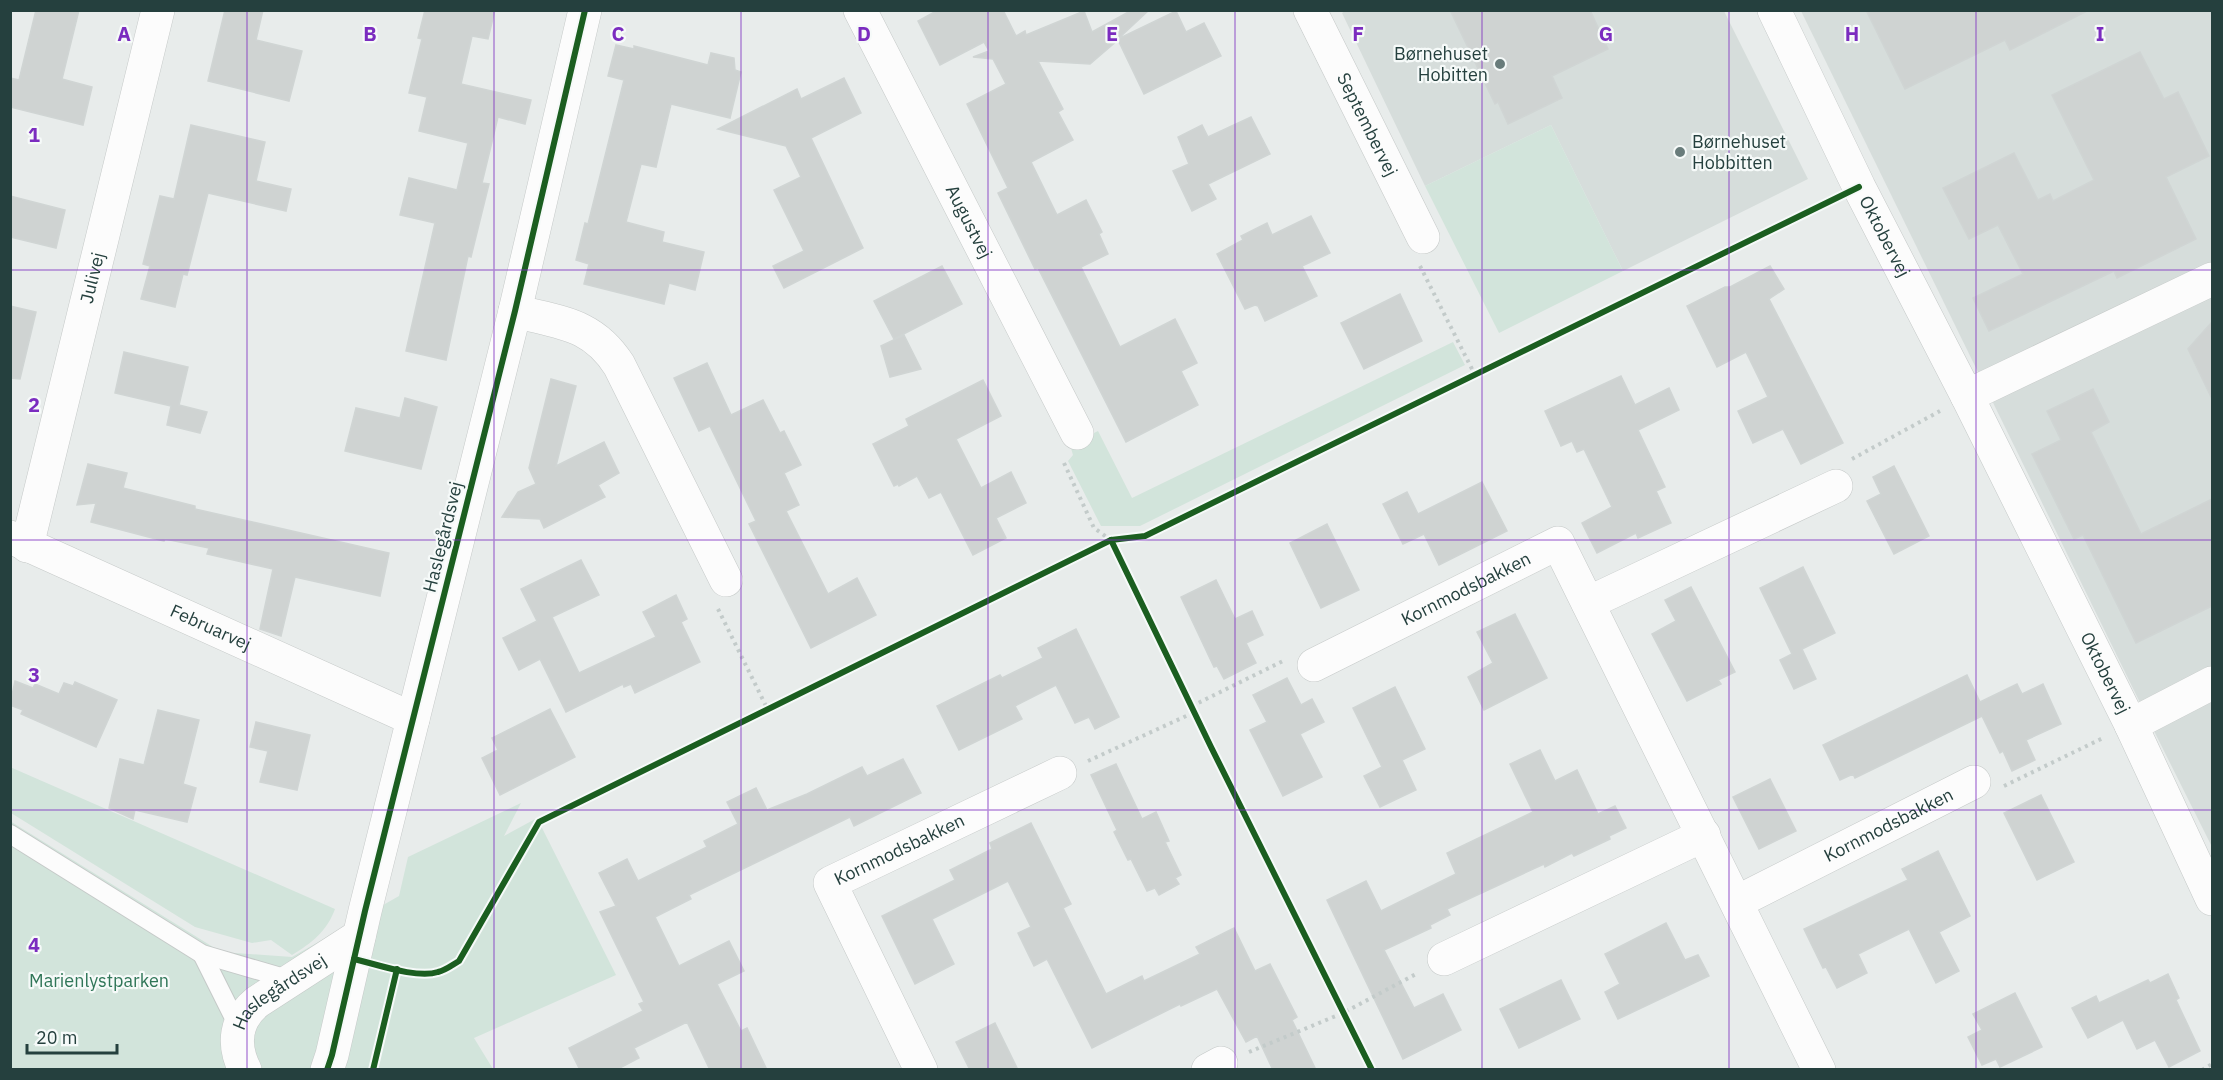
<svg xmlns="http://www.w3.org/2000/svg" width="2223" height="1080" font-family="'IBM Plex Sans',sans-serif">
	<rect width="100%" height="100%" fill="#e8eceb"/>
	<g fill="#d6dddb">
		<path d="M1346,10L1724,11L1808,179L1623,271L1551,125L1425,186L1342,13Z"/>
		<path d="M1801,11H2212V847L2149,721Z"/>
	</g>
	<g fill="#d2e4db">
		<path d="M1551,125L1623,271L1499,333L1425,186Z"/>
		<path d="M1453,342L1465,365L1140,526H1101L1068,461L1073,455L1070,445L1098,431L1132,498Z"/>
		<path d="M10,767L335,909C327,931 312,943 292,955L271,940L252,943L195,927L11,813Z"/>
		<path d="M521,803L504,836L537,818L616,975L474,1038L493,1069H11L10,821L221,952L292,957L399,896L408,857Z"/>
	</g>
	<g fill="#cfd3d2" stroke="#d0d5d4" stroke-width="1.5">
		<path d="M36,10H79L62,79L92,87L83,125L10,107V78L19,80Z"/>
		<path d="M225,10H263L256,40L302,51L289,101L208,81Z"/>
		<path d="M425,10H495L488,39L472,36L461,84L531,100L525,124L498,117L482,183L489,184L471,257L468,256L446,360L406,351L435,223L400,215L409,178L457,190L468,143L419,131L427,97L409,93L422,39L418,38Z"/>
		<path d="M938,10H1003L1016,36L1025,31L1026,35L1084,11L1092,32L1132,10H1149L1118,39L1176,11L1186,32L1204,23L1221,56L1144,94L1118,40L1090,64L1038,61L1063,109L1058,112L1073,140L1031,162L1057,215L1086,200L1102,232L1099,234L1108,254L1081,267L1120,347L1175,319L1197,363L1181,371L1198,405L1126,442L1038,268L1035,269L998,193L1008,188L967,104L1006,84L993,59L973,57L989,51L984,42L940,65L918,21Z"/>
		<path d="M1450,10H1590L1608,49L1552,76L1562,98L1508,124L1498,102L1495,104Z"/>
		<path d="M1866,10H2089L2010,50L2005,40L1905,89Z"/>
		<path d="M616,45L634,49V46L708,65L711,53L734,58L735,70L741,72L730,118L671,104L656,167L641,164L626,222L664,232L662,242L704,252L695,290L669,283L664,304L584,284L589,264L576,260L585,223L588,224L624,80L608,76Z"/>
		<path d="M2140,52L2164,99L2178,92L2209,156L2166,177L2196,239L2117,278L2114,271L1989,331L1973,298L2023,274L1998,225L1969,239L1943,188L2014,153L2038,200L2050,194L2053,201L2094,180L2052,95Z"/>
		<path d="M844,78L861,113L811,138L863,248L784,288L773,266L804,251L774,190L801,177L786,146L718,129L797,89L801,99Z"/>
		<path d="M1251,117L1270,154L1208,184L1216,199L1192,211L1173,171L1189,164L1178,137L1202,125L1208,137Z"/>
		<path d="M191,125L265,142L256,181L291,189L286,211L208,193L187,275L183,274L175,307L141,299L150,266L143,264L160,196L174,199Z"/>
		<path d="M10,196L65,210L56,248L10,237Z"/>
		<path d="M1311,216L1330,253L1302,266L1317,296L1265,321L1258,306L1255,305L1245,309L1217,254L1243,240L1241,236L1267,223L1272,235Z"/>
		<path d="M942,266L962,304L894,339L874,301Z"/>
		<path d="M1770,266L1784,289L1769,299L1843,443L1801,464L1783,429L1753,443L1738,411L1768,397L1746,352L1717,367L1687,306L1725,287H1730Z"/>
		<path d="M1400,294L1422,341L1364,369L1341,323Z"/>
		<path d="M10,306L36,312L20,379L10,378Z"/>
		<path d="M2212,322V399L2188,349Z"/>
		<path d="M904,335L921,369L890,377L881,346Z"/>
		<path d="M124,352L188,367L179,405L207,412L200,433L167,425L171,406L115,393Z"/>
		<path d="M707,363L731,415L763,400L780,433L784,431L801,465L784,473L799,505L786,511L828,594L857,578L876,615L811,648L749,524L756,521L710,426L699,431L674,378Z"/>
		<path d="M1621,376L1635,405L1669,388L1679,410L1638,430L1665,487L1656,491L1671,523L1638,538L1636,533L1597,553L1582,523L1612,507L1584,449L1577,452L1572,441L1561,446L1545,411Z"/>
		<path d="M551,379L576,386L556,466L604,442L619,473L598,485L605,497L544,528L540,519L502,517L518,492L536,484L529,468Z"/>
		<path d="M983,380L1001,416L956,439L981,488L1011,472L1026,503L996,518L1006,538L973,555L941,492L929,498L917,476L899,486L898,484L894,486L873,444L909,426L906,419Z"/>
		<path d="M2093,389L2109,422L2091,432L2141,534L2212,499V606L2136,643L2083,535L2074,539L2032,454L2061,440L2047,411Z"/>
		<path d="M405,398L437,407L421,469L345,451L356,408L400,418Z"/>
		<path d="M88,464L127,473L123,488L195,506V509L389,553L380,596L295,577L281,636L260,629L273,569L207,554L209,548L165,539L164,541L91,522L96,503L77,505Z"/>
		<path d="M1894,466L1929,536L1894,554L1867,501L1881,494L1873,477Z"/>
		<path d="M1482,482L1507,531L1439,565L1424,534L1403,544L1383,504L1407,492L1418,514Z"/>
		<path d="M1327,524L1359,590L1321,608L1290,543Z"/>
		<path d="M581,560L599,595L552,617L579,673L656,637L643,612L676,595L687,619L681,622L700,662L635,693L631,684L624,687L623,684L566,712L540,659L519,670L503,638L537,621L521,589Z"/>
		<path d="M1803,567L1835,633L1802,649L1816,679L1794,689L1780,660L1792,654L1760,588Z"/>
		<path d="M1216,580L1235,619L1252,611L1263,635L1246,643L1256,663L1224,679L1217,666L1214,667L1181,597Z"/>
		<path d="M1691,587L1735,672L1718,680L1721,684L1687,701L1652,634L1676,621L1665,600Z"/>
		<path d="M1515,614L1547,678L1484,710L1468,677L1493,663L1477,632Z"/>
		<path d="M1076,629L1119,717L1095,729L1089,717L1075,723L1056,685L1015,706L1022,719L959,750L937,706L1000,675L1002,678L1043,658L1038,648Z"/>
		<path d="M1967,675L1980,702L2017,684L2022,694L2043,684L2061,724L2026,740L2035,760L2012,771L2003,751L2000,753L1982,716L1855,778L1853,774L1840,780L1823,745Z"/>
		<path d="M1287,678L1301,705L1312,699L1324,722L1300,734L1322,777L1283,796L1250,730L1267,722L1253,695Z"/>
		<path d="M15,681L33,688L35,684L59,694L64,683L73,686L75,682L117,700L96,747L21,714L23,710L10,705Z"/>
		<path d="M1395,687L1425,749L1402,760L1416,790L1380,807L1364,776L1382,767L1353,708Z"/>
		<path d="M550,709L575,757L500,795L482,758L498,750L492,738Z"/>
		<path d="M158,710L199,720L183,784L196,788L187,822L135,810L133,819L109,808L120,759L144,765Z"/>
		<path d="M256,722L310,735L297,790L260,782L268,751L250,747Z"/>
		<path d="M1540,750L1555,781L1577,770L1598,814L1615,806L1626,828L1609,836L1610,839L1574,856L1572,853L1545,867L1544,864L1447,909L1450,915L1430,925L1431,928L1384,950L1414,1008L1443,994L1461,1030L1403,1059L1327,900L1366,881L1381,911L1456,874L1447,853L1533,812L1510,764Z"/>
		<path d="M903,759L921,793L854,826L850,817L689,895L691,899L655,917L679,966L729,941L744,971L717,984L741,1031L747,1028L767,1070H710L687,1022L634,1048L639,1058L616,1070H580L569,1048L643,1011L639,1004L644,1002L600,912L616,906L599,873L627,859L638,881L707,847L704,841L738,824L727,802L756,788L767,810L807,794L862,767L867,776Z"/>
		<path d="M1116,764L1142,819L1156,812L1169,841L1165,842L1181,875L1175,878L1179,884L1159,895L1155,888L1147,891L1131,859L1128,860L1114,832L1117,830L1091,775Z"/>
		<path d="M1770,779L1796,831L1759,849L1733,797Z"/>
		<path d="M2041,795L2074,862L2037,880L2004,813Z"/>
		<path d="M1031,823L1071,904L1063,908L1106,994L1142,976L1144,981L1200,954L1196,947L1234,928L1255,971L1270,964L1297,1017L1292,1020L1316,1070H1273L1257,1036L1246,1042L1217,989L1181,1006L1180,1004L1092,1048L1047,959L1034,966L1018,933L1031,927L1008,881L932,919L954,964L915,984L882,916L955,880L950,870L992,849L990,843Z"/>
		<path d="M1938,851L1970,916L1939,932L1959,971L1936,983L1909,929L1858,954L1867,973L1837,988L1826,967L1823,968L1804,929L1908,880L1902,869Z"/>
		<path d="M1666,923L1685,960L1698,955L1709,976L1618,1019L1605,992L1620,984L1605,954Z"/>
		<path d="M2168,974L2179,998L2176,1000L2200,1051L2169,1067L2155,1040L2137,1049L2123,1020L2088,1038L2072,1008L2096,996L2099,1003L2148,980L2150,983Z"/>
		<path d="M1561,980L1580,1019L1519,1048L1500,1009Z"/>
		<path d="M2015,993L2042,1047L2000,1067L1996,1059L1982,1065L1968,1037L1982,1030L1973,1014Z"/>
		<path d="M995,1023L1018,1070H970L956,1042Z"/>
	</g>
	<g fill="none" stroke-linecap="round" stroke-linejoin="round">
		<g stroke="#c5c9c8" stroke-width="20">
			<g id="lane">
				<path d="M10,834L202,954L291,980"/>
				<path d="M202,954L239,1028"/>
			</g>
		</g>
		<g stroke="#c5c9c8" stroke-width="34">
			<g id="street">
				<path id="s1" d="M860,10L1077,433"/>
				<path id="s2" d="M1310,10L1423,237"/>
				<path id="s3" d="M1774,10L1859,187L1967,396L2131,725L2212,899"/>
				<path d="M515,311C560,323 592,323 619,365L726,580"/>
				<path d="M1967,396L2212,279"/>
				<path id="s4" d="M10,537L413,719"/>
				<path id="s5" d="M27,546L158,10"/>
				<path d="M1588,603L1836,486"/>
				<path id="s6" d="M1314,665L1558,543L1819,1070"/>
				<path d="M2131,725L2212,683"/>
				<path id="s7" d="M1737,902L1974,782"/>
				<path d="M1444,959L1704,835"/>
				<path id="s8" d="M245,1070C232,1044 235,1020 257,1002L359,936"/>
				<path d="M327,1070L332,1055L365,911L515,311L585,10"/>
				<path id="s9" d="M921,1070L830,883L1060,773"/>
				<path d="M1208,1070L1221,1063"/>
			</g>
		</g>
		<g stroke="#c3cbca" stroke-width="4" stroke-dasharray="3 4.5" stroke-linecap="butt">
			<path d="M1420,266L1475,375"/>
			<path d="M1852,459L1940,411"/>
			<path d="M1064,463L1094,528L1111,540"/>
			<path d="M718,609L767,708"/>
			<path d="M1192,706L1283,661"/>
			<path d="M1088,761L1195,712"/>
			<path d="M2004,786L2103,738"/>
			<path d="M1249,1052L1343,1013L1416,974"/>
			<path d="M2202,1070L2212,1064"/>
		</g>
		<use href="#lane" stroke="#fcfcfc" stroke-width="18"/>
		<use href="#street" stroke="#fcfcfc" stroke-width="33"/>
		<g stroke="#f6faf9" stroke-width="10">
			<g id="cycleway">
				<path d="M1111,540L1211,747L1372,1070"/>
				<path d="M354,959C376,964 417,979 438,972C446,970 452,965 459,961L539,822L1111,540L1145,536L1859,187"/>
				<path d="M327,1070L332,1055L365,911L515,311L585,10"/>
				<path d="M373,1070L397,969"/>
			</g>
		</g>
		<use href="#cycleway" stroke="#1b5e20" stroke-width="6"/>
	</g>
	<path fill="none" stroke="#7b2cbf" stroke-width="1.5" stroke-opacity="0.55" d="M247,10V1070M494,10V1070M741,10V1070M988,10V1070M1235,10V1070M1482,10V1070M1729,10V1070M1976,10V1070M10,270H2212M10,540H2212M10,810H2212"/>
	<g fill="#697c7b" stroke="#f6faf9" stroke-width="2">
		<circle cx="1500" cy="64" r="6"/>
		<circle cx="1680" cy="152" r="6"/>
	</g>
	<g text-anchor="middle" stroke-width="4.5" stroke-linejoin="round" paint-order="stroke">
		<g font-size="18" fill="#25403e" stroke="#f6faf9" text-anchor="end">
			<text x="1488" y="60">Børnehuset<tspan x="1488" dy="21">Hobitten</tspan></text>
			<text x="1692" y="148" text-anchor="start">Børnehuset<tspan x="1692" dy="21">Hobbitten</tspan></text>
		</g>
		<g font-size="18" fill="#25403e" stroke="#f6faf9">
			<text dy="6" stroke="none"><textPath href="#s2" startOffset="128">Septembervej</textPath></text>
			<text dy="6" stroke="none"><textPath href="#s1" startOffset="238">Augustvej</textPath></text>
			<text dy="6" stroke="none"><textPath href="#s3" startOffset="252">Oktobervej</textPath></text>
			<text dy="6" stroke="none"><textPath href="#s5" startOffset="276">Julivej</textPath></text>
			<text transform="translate(443 537) rotate(-76)" y="6">Haslegårdsvej</text>
			<text dy="6" stroke="none"><textPath href="#s6" startOffset="170">Kornmodsbakken</textPath></text>
			<text dy="6" stroke="none"><textPath href="#s4" startOffset="220">Februarvej</textPath></text>
			<text dy="6" stroke="none"><textPath href="#s3" startOffset="741">Oktobervej</textPath></text>
			<text dy="6" stroke="none"><textPath href="#s7" startOffset="170">Kornmodsbakken</textPath></text>
			<text dy="6" stroke="none"><textPath href="#s9" startOffset="285">Kornmodsbakken</textPath></text>
			<text dy="6" stroke="none"><textPath href="#s8" startOffset="99">Haslegårdsvej</textPath></text>
		</g>
		<g font-size="18" fill="#307658" stroke="#f6faf9">
			<text x="99" y="987">Marienlystparken</text>
		</g>
	</g>
	<g font-size="20" text-anchor="middle" font-weight="bold" fill="#7b2cbf" stroke="#f6faf9" stroke-width="4.5" stroke-linejoin="round" paint-order="stroke">
		<text x="124" y="41">A</text>
		<text x="370" y="41">B</text>
		<text x="618" y="41">C</text>
		<text x="864" y="41">D</text>
		<text x="1112" y="41">E</text>
		<text x="1358" y="41">F</text>
		<text x="1606" y="41">G</text>
		<text x="1852" y="41">H</text>
		<text x="2100" y="41">I</text>
		<text x="34" y="142">1</text>
		<text x="34" y="412">2</text>
		<text x="34" y="682">3</text>
		<text x="34" y="952">4</text>
	</g>
	<rect width="2223" height="1080" fill="none" stroke="#25403e" stroke-width="24"/>
	<path d="M27 1044v9h90v-9" fill="none" stroke="#25403e" stroke-width="3"/>
	<text x="36" y="1044" font-size="18" fill="#25403e" stroke="#f6faf9" stroke-width="4.5" paint-order="stroke">20 m</text>
</svg>
